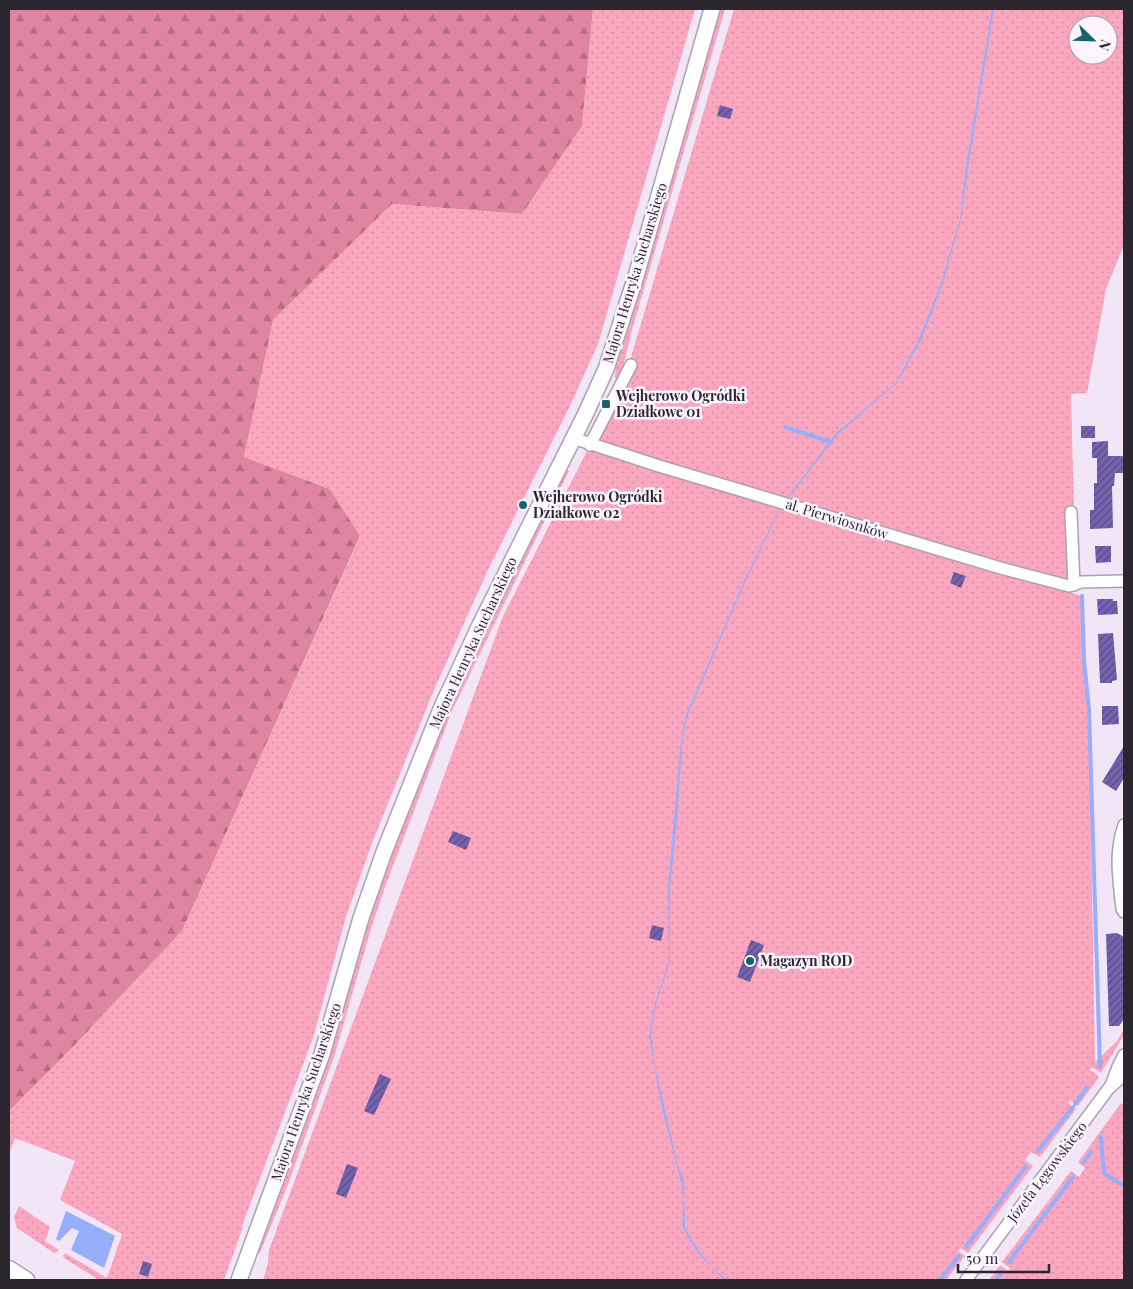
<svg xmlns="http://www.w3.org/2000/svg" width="1133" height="1289" font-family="'Playfair Display',serif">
	<defs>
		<pattern id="grass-dots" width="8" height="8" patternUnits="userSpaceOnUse" patternTransform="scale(1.25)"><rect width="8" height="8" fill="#fba6bf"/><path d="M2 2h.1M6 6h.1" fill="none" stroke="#d78fa4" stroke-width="1.8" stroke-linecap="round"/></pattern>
		<pattern id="forest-firs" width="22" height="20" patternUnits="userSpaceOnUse" patternTransform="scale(1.25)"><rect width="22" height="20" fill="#e085a1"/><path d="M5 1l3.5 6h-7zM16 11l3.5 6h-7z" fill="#b66d84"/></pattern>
		<pattern id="building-hatch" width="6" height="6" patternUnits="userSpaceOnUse" patternTransform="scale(1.25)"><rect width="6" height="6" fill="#7362ad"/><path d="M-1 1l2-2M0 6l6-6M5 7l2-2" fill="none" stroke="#5a4c85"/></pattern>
	</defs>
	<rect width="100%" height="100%" fill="#f1e5f7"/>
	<g fill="url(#grass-dots)" fill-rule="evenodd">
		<path d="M593,9H695L598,344L569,408L488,570L434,690L372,843L346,917L313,1038L242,1226L243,1227L224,1280H99L64,1258L63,1256L65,1253L107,1278L122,1234L60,1200L75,1161L15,1138L9,1154V1111L70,1050L182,931L360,537L330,489L244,457L273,320L392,204L522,214L582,126Z"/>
		<path d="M719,9H725L632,330L622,371L616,379L615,378L616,361Z"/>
		<path d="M734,9H1124V245L1106,289L1087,393L1071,394L1074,513L1069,582L597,441L629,364ZM1078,25H1108V55H1078Z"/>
		<path d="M592,450L1082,596L1084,660L1089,710L1095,1062L1116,1042L1124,1030V1035L1101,1073L1092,1067L1090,1070L1099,1076L1097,1080L1078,1106L1070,1100L1068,1103L1076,1109L1040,1157L1031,1152L1025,1160L1033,1166L968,1253L960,1248L958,1251L965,1256L946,1280H263L268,1263L269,1250L503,616L587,451L591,452Z"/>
		<path d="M565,469L569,471L452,711L385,887L370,932L335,1054L287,1187L259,1255V1243L329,1054L363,934L394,845L447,713L475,651Z"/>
		<path d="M1121,1103L1124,1106V1280H989L1000,1265L1008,1271L1010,1268L1002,1262L1071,1171L1079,1177L1085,1168L1078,1162Z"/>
		<path d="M19,1206L50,1227L45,1241L59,1250L57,1252L54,1253L17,1228L14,1217Z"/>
	</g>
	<path fill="url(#forest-firs)" d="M9,9H593L582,126L522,214L392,204L273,320L244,457L330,489L360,536L182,931L70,1050L9,1111Z"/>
	<g fill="#96aefb">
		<path d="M992,9H994L969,162L961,219L943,283L922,338L897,383L838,434L781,507L746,580L687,717L682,746L677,821L670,888V962L656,1004L651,1034L655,1066L678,1167L684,1180L685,1228L699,1251L712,1267L727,1280H724L697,1252L684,1230L682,1223L684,1200L681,1182L662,1109L649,1036L655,1003L669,961L668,887L680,750L686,715L744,581L780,507L836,433L896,383L919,339L941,283L960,219L967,160Z"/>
		<path d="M66,1211L115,1236L104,1268L71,1250L79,1231L72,1228L59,1241L56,1239Z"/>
	</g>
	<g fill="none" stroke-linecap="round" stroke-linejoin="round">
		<g stroke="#96aefb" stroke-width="4">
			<path d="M785,427L831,442"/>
			<path d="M1082,596L1084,660L1089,710L1100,1067"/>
			<path d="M1075,1104L1087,1087"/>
			<path d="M1101,1137L1103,1164L1105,1174L1124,1186"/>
			<path d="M1038,1151L1073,1107"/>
			<path d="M1084,1162L1091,1152"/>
			<path d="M966,1247L1026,1166"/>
			<path d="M1009,1262L1073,1177"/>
			<path d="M940,1280L959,1256"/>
			<path d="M996,1280L1002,1272"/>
		</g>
	</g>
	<g fill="url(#building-hatch)">
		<path d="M720,105L733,109L730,119L717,116Z"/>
		<rect x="1081" y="426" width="14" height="12"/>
		<path d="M1108,441V456H1124V473H1115L1114,486H1112L1113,528L1090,529V510H1094V483H1097V458H1092V442Z"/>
		<path d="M1095,546H1111V562L1096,563Z"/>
		<path d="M954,572L966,576L961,588L950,583Z"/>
		<path d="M1097,599H1113V601H1117L1118,614L1098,615Z"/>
		<path d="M1113,633L1117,680L1112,681V683H1100L1098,634Z"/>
		<path d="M1102,706H1118L1119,724L1102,725Z"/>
		<path d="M1124,746V778L1116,791L1102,782Z"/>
		<path d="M453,831L471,838L466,850L448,842Z"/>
		<path d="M652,925L664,928L661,941L649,938Z"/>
		<path d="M1117,933L1124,937V1019L1119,1026H1109L1106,934Z"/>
		<path d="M751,940L764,945L750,982L737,977Z"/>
		<path d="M380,1074L391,1079L374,1115L364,1111Z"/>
		<path d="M347,1164L358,1168L346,1198L336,1194Z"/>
		<path d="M143,1261L152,1264L148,1277L139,1274Z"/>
	</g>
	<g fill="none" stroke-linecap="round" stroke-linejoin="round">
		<g stroke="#aca1b1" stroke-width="14">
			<g id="minor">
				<path d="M573,438L659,466L1004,569L1069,586L1081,582L1124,581"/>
				<path d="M590,445L631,365"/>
				<path d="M1071,512L1074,585"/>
				<path d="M1124,825C1114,853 1119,880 1122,909L1124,912"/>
				<path d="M1111,1085L1118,1067L1124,1055"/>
				<path d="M966,1280L1109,1088L1124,1075"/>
			</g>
		</g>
		<g stroke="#aca1b1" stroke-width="18">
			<path id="tertiary" d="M239,1280L322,1054L361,918L384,852L441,709L480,625L585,415L606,369L636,276L712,9"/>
		</g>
		<g stroke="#aca1b1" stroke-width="19">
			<path id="secondary" d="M9,1269L26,1280"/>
		</g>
		<use href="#minor" stroke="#fff" stroke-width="11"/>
		<use href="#tertiary" stroke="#fff" stroke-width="15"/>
		<use href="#secondary" stroke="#fff" stroke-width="16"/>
	</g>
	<g fill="#15646a" stroke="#fcf4ff" stroke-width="2">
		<rect x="601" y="399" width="10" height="10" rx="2.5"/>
		<circle cx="523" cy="505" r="5"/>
		<circle cx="750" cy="961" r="5"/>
	</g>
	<g text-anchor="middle" stroke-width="5" stroke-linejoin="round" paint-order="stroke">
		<g font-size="14" fill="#2c272e" stroke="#fcf4ff">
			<text transform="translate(635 273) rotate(-73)" y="5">Majora Henryka Sucharskiego</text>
			<text transform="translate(837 519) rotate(17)" y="5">al. Pierwiosnków</text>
			<text transform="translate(473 643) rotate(-65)" y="5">Majora Henryka Sucharskiego</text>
			<text transform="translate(306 1092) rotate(-71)" y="5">Majora Henryka Sucharskiego</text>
			<text transform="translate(1047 1172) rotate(-53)" y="5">Józefa Łęgowskiego</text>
		</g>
		<g font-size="14" font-weight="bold" fill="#2c272e" stroke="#fcf4ff" text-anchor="start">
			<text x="616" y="401">Wejherowo Ogródki<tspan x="616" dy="16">Działkowe 01</tspan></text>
			<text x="533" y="502">Wejherowo Ogródki<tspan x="533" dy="16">Działkowe 02</tspan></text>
			<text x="760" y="966">Magazyn ROD</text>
		</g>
	</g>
	<rect width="1133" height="1289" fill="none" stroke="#2c272e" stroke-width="20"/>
	<g transform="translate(1093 40) rotate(113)"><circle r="24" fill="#fcf4ff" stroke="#a9a2ab"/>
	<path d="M0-4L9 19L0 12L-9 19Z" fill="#15646a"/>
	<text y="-8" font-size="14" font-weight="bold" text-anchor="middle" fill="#2c272e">N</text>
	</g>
	<path d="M958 1264v8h91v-8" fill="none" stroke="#2c272e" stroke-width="2.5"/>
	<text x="966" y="1264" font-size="15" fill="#2c272e" stroke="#fcf4ff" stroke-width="4" paint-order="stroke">50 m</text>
</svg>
